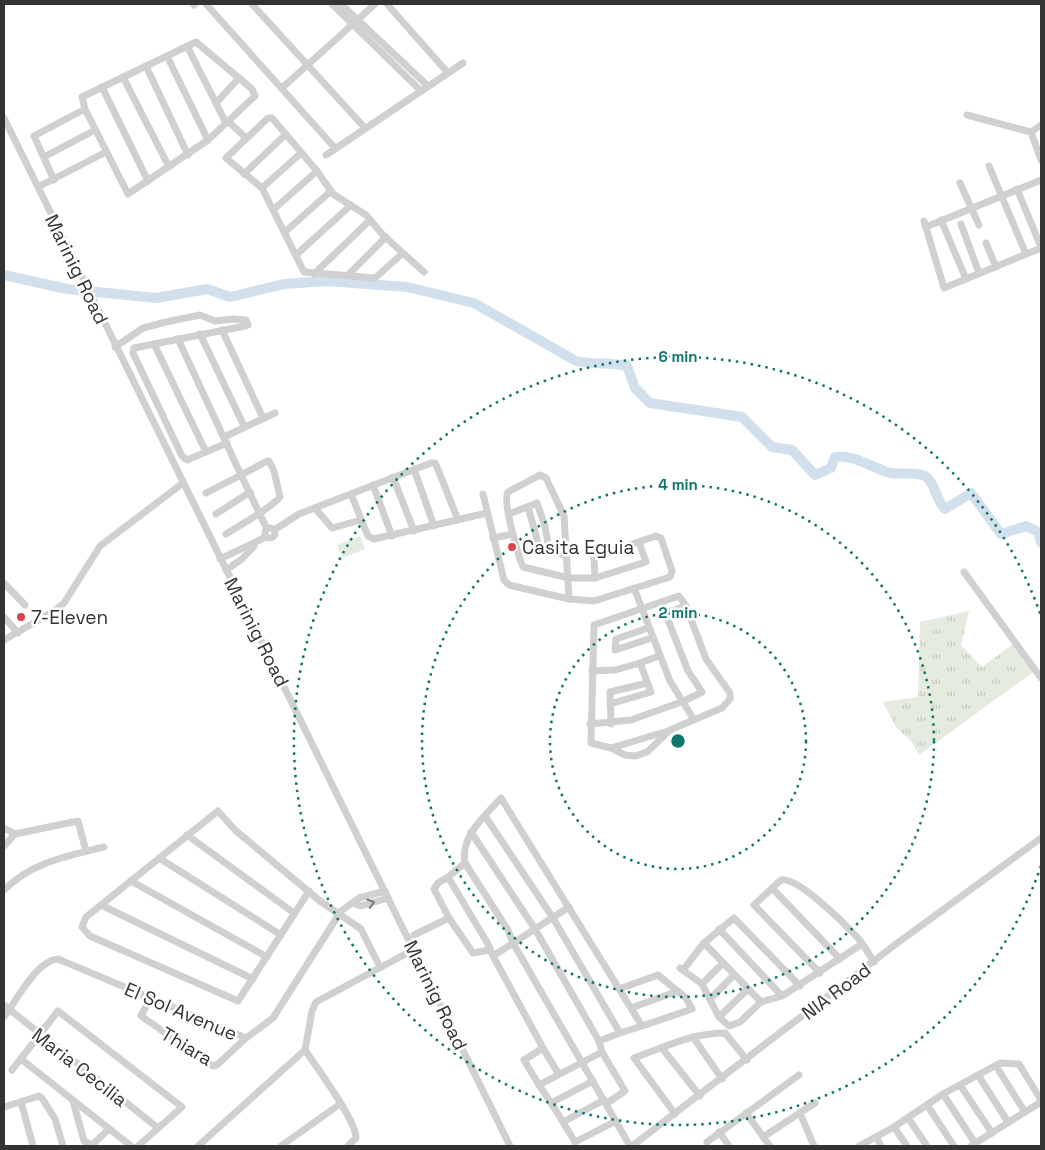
<svg xmlns="http://www.w3.org/2000/svg" width="1045" height="1150" font-family="'Space Grotesk',sans-serif">
	<defs>
		<pattern id="grass-tufts" width="24" height="20" patternUnits="userSpaceOnUse" patternTransform="scale(1.25)"><rect width="24" height="20" fill="#e5ebdf"/><path d="M3 7l-1-3M5 7V3M7 7l1-3M15 17l-1-3M17 17v-4M19 17l1-3" fill="none" stroke="#c5cac0"/></pattern>
	</defs>
	<rect width="100%" height="100%" fill="#fff"/>
	<path fill="url(#grass-tufts)" d="M969,611L961,645L982,667L1016,642L1036,670L919,755L911,741L896,727L883,702L918,697L920,622Z"/>
	<path fill="#e5ebdf" d="M360,536L365,549L342,558L337,545Z"/>
	<g fill="none" stroke-linecap="round" stroke-linejoin="round">
		<path stroke="#d1e0ec" stroke-width="10" d="M4,275L67,289L156,298L207,289L230,297L284,284L327,281L407,287L474,303L576,361C593,365 610,362 627,366L635,388L650,403L742,417L772,447L792,450L815,475L831,468L835,457C856,455 870,467 890,473C901,475 915,471 925,476C935,482 936,500 945,509L971,493L1001,534L1026,526L1038,532L1041,542"/>
		<g stroke="#d0d0d0" stroke-width="7">
			<path d="M206,4L334,147"/>
			<path d="M252,4L365,128"/>
			<path d="M332,4L421,91"/>
			<path d="M341,4L428,86"/>
			<path d="M387,4L448,73"/>
			<path d="M194,5L195,4"/>
			<path d="M196,42L252,89L255,96L208,140L128,194L85,109L82,97Z"/>
			<path d="M187,46L226,123"/>
			<path d="M167,56L208,140"/>
			<path d="M146,66L188,155"/>
			<path d="M123,77L169,167"/>
			<path d="M102,87L148,181"/>
			<path d="M282,88L375,4"/>
			<path d="M216,103L239,78"/>
			<path d="M967,115L1031,132"/>
			<path d="M4,118L510,1146"/>
			<path d="M228,121L246,138"/>
			<path d="M1031,132L1041,160"/>
			<path d="M1031,132L1041,125"/>
			<path d="M326,155L463,63"/>
			<path d="M44,157L95,130"/>
			<path d="M989,166L1026,254"/>
			<path d="M244,174L286,134"/>
			<path d="M54,180L34,136L85,109"/>
			<path d="M960,183L979,225"/>
			<path d="M38,187L106,152"/>
			<path d="M262,188L301,153"/>
			<path d="M1017,189L1041,247"/>
			<path d="M274,209L317,171"/>
			<path d="M941,220L966,279"/>
			<path d="M924,221L944,288L1041,248"/>
			<path d="M961,224L979,273"/>
			<path d="M926,227L1041,180"/>
			<path d="M285,232L331,191"/>
			<path d="M986,243L996,267"/>
			<path d="M403,253L375,278L304,272L262,188L226,158L268,118H272L317,171L333,194L366,215L383,235L424,272"/>
			<path d="M296,255L351,205"/>
			<path d="M314,274L370,220"/>
			<path d="M348,275L386,237"/>
			<path d="M222,330L263,418"/>
			<path d="M200,334L244,426"/>
			<path d="M178,339L241,475L206,493"/>
			<path d="M154,344L206,452"/>
			<path d="M115,347L143,328L166,322L200,315L215,321L233,319L246,320L248,325L245,326L134,348L133,353L182,456L187,460L227,443"/>
			<path d="M224,437L275,413"/>
			<path d="M414,469L434,526"/>
			<path d="M393,477L414,531"/>
			<path d="M373,485L392,536"/>
			<path d="M351,494L368,536L374,539L487,513"/>
			<path d="M483,494L504,580L509,585L569,599L594,601L670,577L672,571L661,538L656,536L594,557L595,578"/>
			<path d="M528,507L540,550L567,555"/>
			<path d="M315,508L332,528L361,520"/>
			<path d="M216,514L250,492"/>
			<path d="M509,514L537,503L545,526L549,551"/>
			<circle cx="270" cy="533" r="5"/>
			<path d="M274,530L299,514L431,463H435L437,467L458,520"/>
			<path d="M226,534C241,524 269,510 280,497L274,471L269,461H267L241,475L267,529"/>
			<path d="M493,538L513,534"/>
			<path d="M220,559L266,537"/>
			<path d="M226,570L242,559L254,546"/>
			<path d="M964,572L1041,678"/>
			<path d="M4,583L25,605"/>
			<path d="M634,588L670,681L694,720"/>
			<path d="M679,596L686,606L706,659L730,693V699L722,708L670,730L647,752L636,756L625,755L611,748L591,743L594,625Z"/>
			<path d="M569,599L564,516L546,478L540,475L508,492C502,501 518,555 523,567L569,578H595L646,562L639,542"/>
			<path d="M665,613L686,606"/>
			<path d="M4,617L18,633"/>
			<path d="M648,628L616,639L615,650L652,638"/>
			<path d="M4,640L54,611L64,603L100,546L183,483"/>
			<path d="M592,671L615,670L640,663"/>
			<path d="M610,704L651,692L640,663L659,656"/>
			<path d="M590,724L631,720L684,701L702,692L688,671L661,602"/>
			<path d="M611,724L610,692L647,683"/>
			<path d="M611,748L668,731"/>
			<path d="M485,816L553,918L620,1033L642,1026"/>
			<path d="M4,828L15,834L78,821L86,851"/>
			<path d="M471,832L535,929L599,1041L620,1033"/>
			<path d="M187,835L294,913"/>
			<path d="M4,846L15,834"/>
			<path d="M159,858L281,935"/>
			<path d="M465,863L448,877L488,944L493,956"/>
			<path d="M448,877L438,883L434,889L449,918L473,953L490,950"/>
			<path d="M131,881L267,957"/>
			<path d="M772,888L840,959"/>
			<path d="M4,890C32,862 67,856 104,847"/>
			<path d="M309,891L238,1001L90,936L82,927L86,917L218,811L235,830L320,901L361,929L380,967"/>
			<path d="M353,903L361,906L388,898"/>
			<path d="M101,905L253,979"/>
			<path d="M719,929L782,996"/>
			<path d="M414,935L449,918"/>
			<path d="M704,943L761,1002"/>
			<path d="M680,968L702,984L719,1017L729,1026L740,1022L761,1002L782,996L862,944"/>
			<path d="M683,970L704,943L734,918L800,986"/>
			<path d="M820,973L754,905L781,880C798,877 844,923 856,936C863,943 868,953 874,962"/>
			<path d="M702,984L723,963"/>
			<path d="M619,989L658,975L686,998L692,1009L642,1026L501,798C485,816 460,836 465,863L508,930L513,943L630,1146"/>
			<path d="M151,997L141,1016L213,1066L217,1065L246,1038"/>
			<path d="M710,999L734,975"/>
			<path d="M4,1005L158,1128"/>
			<path d="M631,1008L678,991"/>
			<path d="M4,1017C16,1001 37,960 58,959L246,1038L273,1018L341,911L359,898L385,891"/>
			<path d="M719,1017L748,989"/>
			<path d="M693,1037L722,1079"/>
			<path d="M543,1048L493,956L569,907"/>
			<path d="M662,1048L700,1096"/>
			<path d="M305,1050C317,1068 356,1120 356,1138L348,1146"/>
			<path d="M602,1052L625,1091L607,1103"/>
			<path d="M21,1059L131,1146"/>
			<path d="M996,1066L1025,1112"/>
			<path d="M12,1070L58,1011L182,1107L138,1146"/>
			<path d="M978,1075L1008,1122"/>
			<path d="M539,1085L524,1060L543,1048L558,1073"/>
			<path d="M960,1085L992,1133"/>
			<path d="M943,1094L975,1143"/>
			<path d="M604,1100L563,1122L575,1142L616,1121"/>
			<path d="M73,1101L84,1141L92,1145L109,1129"/>
			<path d="M21,1102L33,1146"/>
			<path d="M551,1103L539,1085L602,1052L599,1041"/>
			<path d="M927,1105L954,1146"/>
			<path d="M4,1107L39,1096L42,1098L55,1119L63,1146"/>
			<path d="M746,1113L770,1146"/>
			<path d="M800,1113L814,1146"/>
			<path d="M675,1114L634,1058C664,1047 693,1033 725,1033L747,1060"/>
			<path d="M908,1118L927,1146"/>
			<path d="M563,1122L551,1103L593,1081"/>
			<path d="M719,1132L729,1146"/>
			<path d="M763,1137L815,1103"/>
			<path d="M876,1137L881,1146"/>
			<path d="M707,1142L799,1075"/>
			<path d="M198,1146L305,1050L312,1011L316,1002L413,950"/>
			<path d="M281,1146L340,1104"/>
			<path d="M632,1146L892,947L1041,838"/>
			<path d="M859,1146L894,1127"/>
			<path d="M907,1146L894,1127L943,1094L1000,1063L1019,1064L1041,1100"/>
			<path d="M971,1146L1041,1102"/>
		</g>
	</g>
	<defs><path id="oneway-chevron" d="M-2-3.5L2.5 0L-2 3.5" fill="none" stroke-width="1.6" stroke-linecap="round" stroke-linejoin="round" transform="scale(1.25)"/></defs>
	<use stroke="#7a7a7a" href="#oneway-chevron" transform="translate(371 903) rotate(-16)"/>
	<g fill="none" stroke="#0f766e" stroke-width="2.5" stroke-dasharray="2.5 5">
		<circle cx="678" cy="741" r="128"/>
		<circle cx="678" cy="741" r="256"/>
		<path d="M1041 866A384 384 0 1 1 1041 616"/>
	</g>
	<g fill="#dc4349" stroke="#fff" stroke-width="2">
		<circle cx="512" cy="547" r="5"/>
		<circle cx="21" cy="617" r="5"/>
	</g>
	<g text-anchor="middle" stroke-width="5" stroke-linejoin="round" paint-order="stroke">
		<g font-size="19" fill="#333" stroke="#fff">
			<text transform="translate(77 269) rotate(64)" y="7">Marinig Road</text>
			<text transform="translate(257 632) rotate(63)" y="7">Marinig Road</text>
			<text transform="translate(836 991) rotate(-37)" y="7">NIA Road</text>
			<text transform="translate(436 995) rotate(64)" y="7">Marinig Road</text>
			<text transform="translate(181 1011) rotate(23)" y="7">El Sol Avenue</text>
			<text transform="translate(187 1046) rotate(31)" y="7">Thiara</text>
			<text transform="translate(80 1067) rotate(38)" y="7">Maria Cecilia</text>
		</g>
		<g font-size="19" fill="#333" stroke="#fff" text-anchor="start">
			<text x="522" y="554">Casita Eguia</text>
			<text x="31" y="624">7-Eleven</text>
		</g>
	</g>
	<circle cx="678" cy="741" r="8" fill="#0f766e" stroke="#fff" stroke-width="2.5"/>
	<g font-size="15" text-anchor="middle" font-weight="bold" fill="#0f766e" stroke="#fff" stroke-width="5" stroke-linejoin="round" paint-order="stroke">
		<text x="678" y="362">6 min</text>
		<text x="678" y="490">4 min</text>
		<text x="678" y="618">2 min</text>
	</g>
	<rect width="1045" height="1150" fill="none" stroke="#333333" stroke-width="10"/>
</svg>
